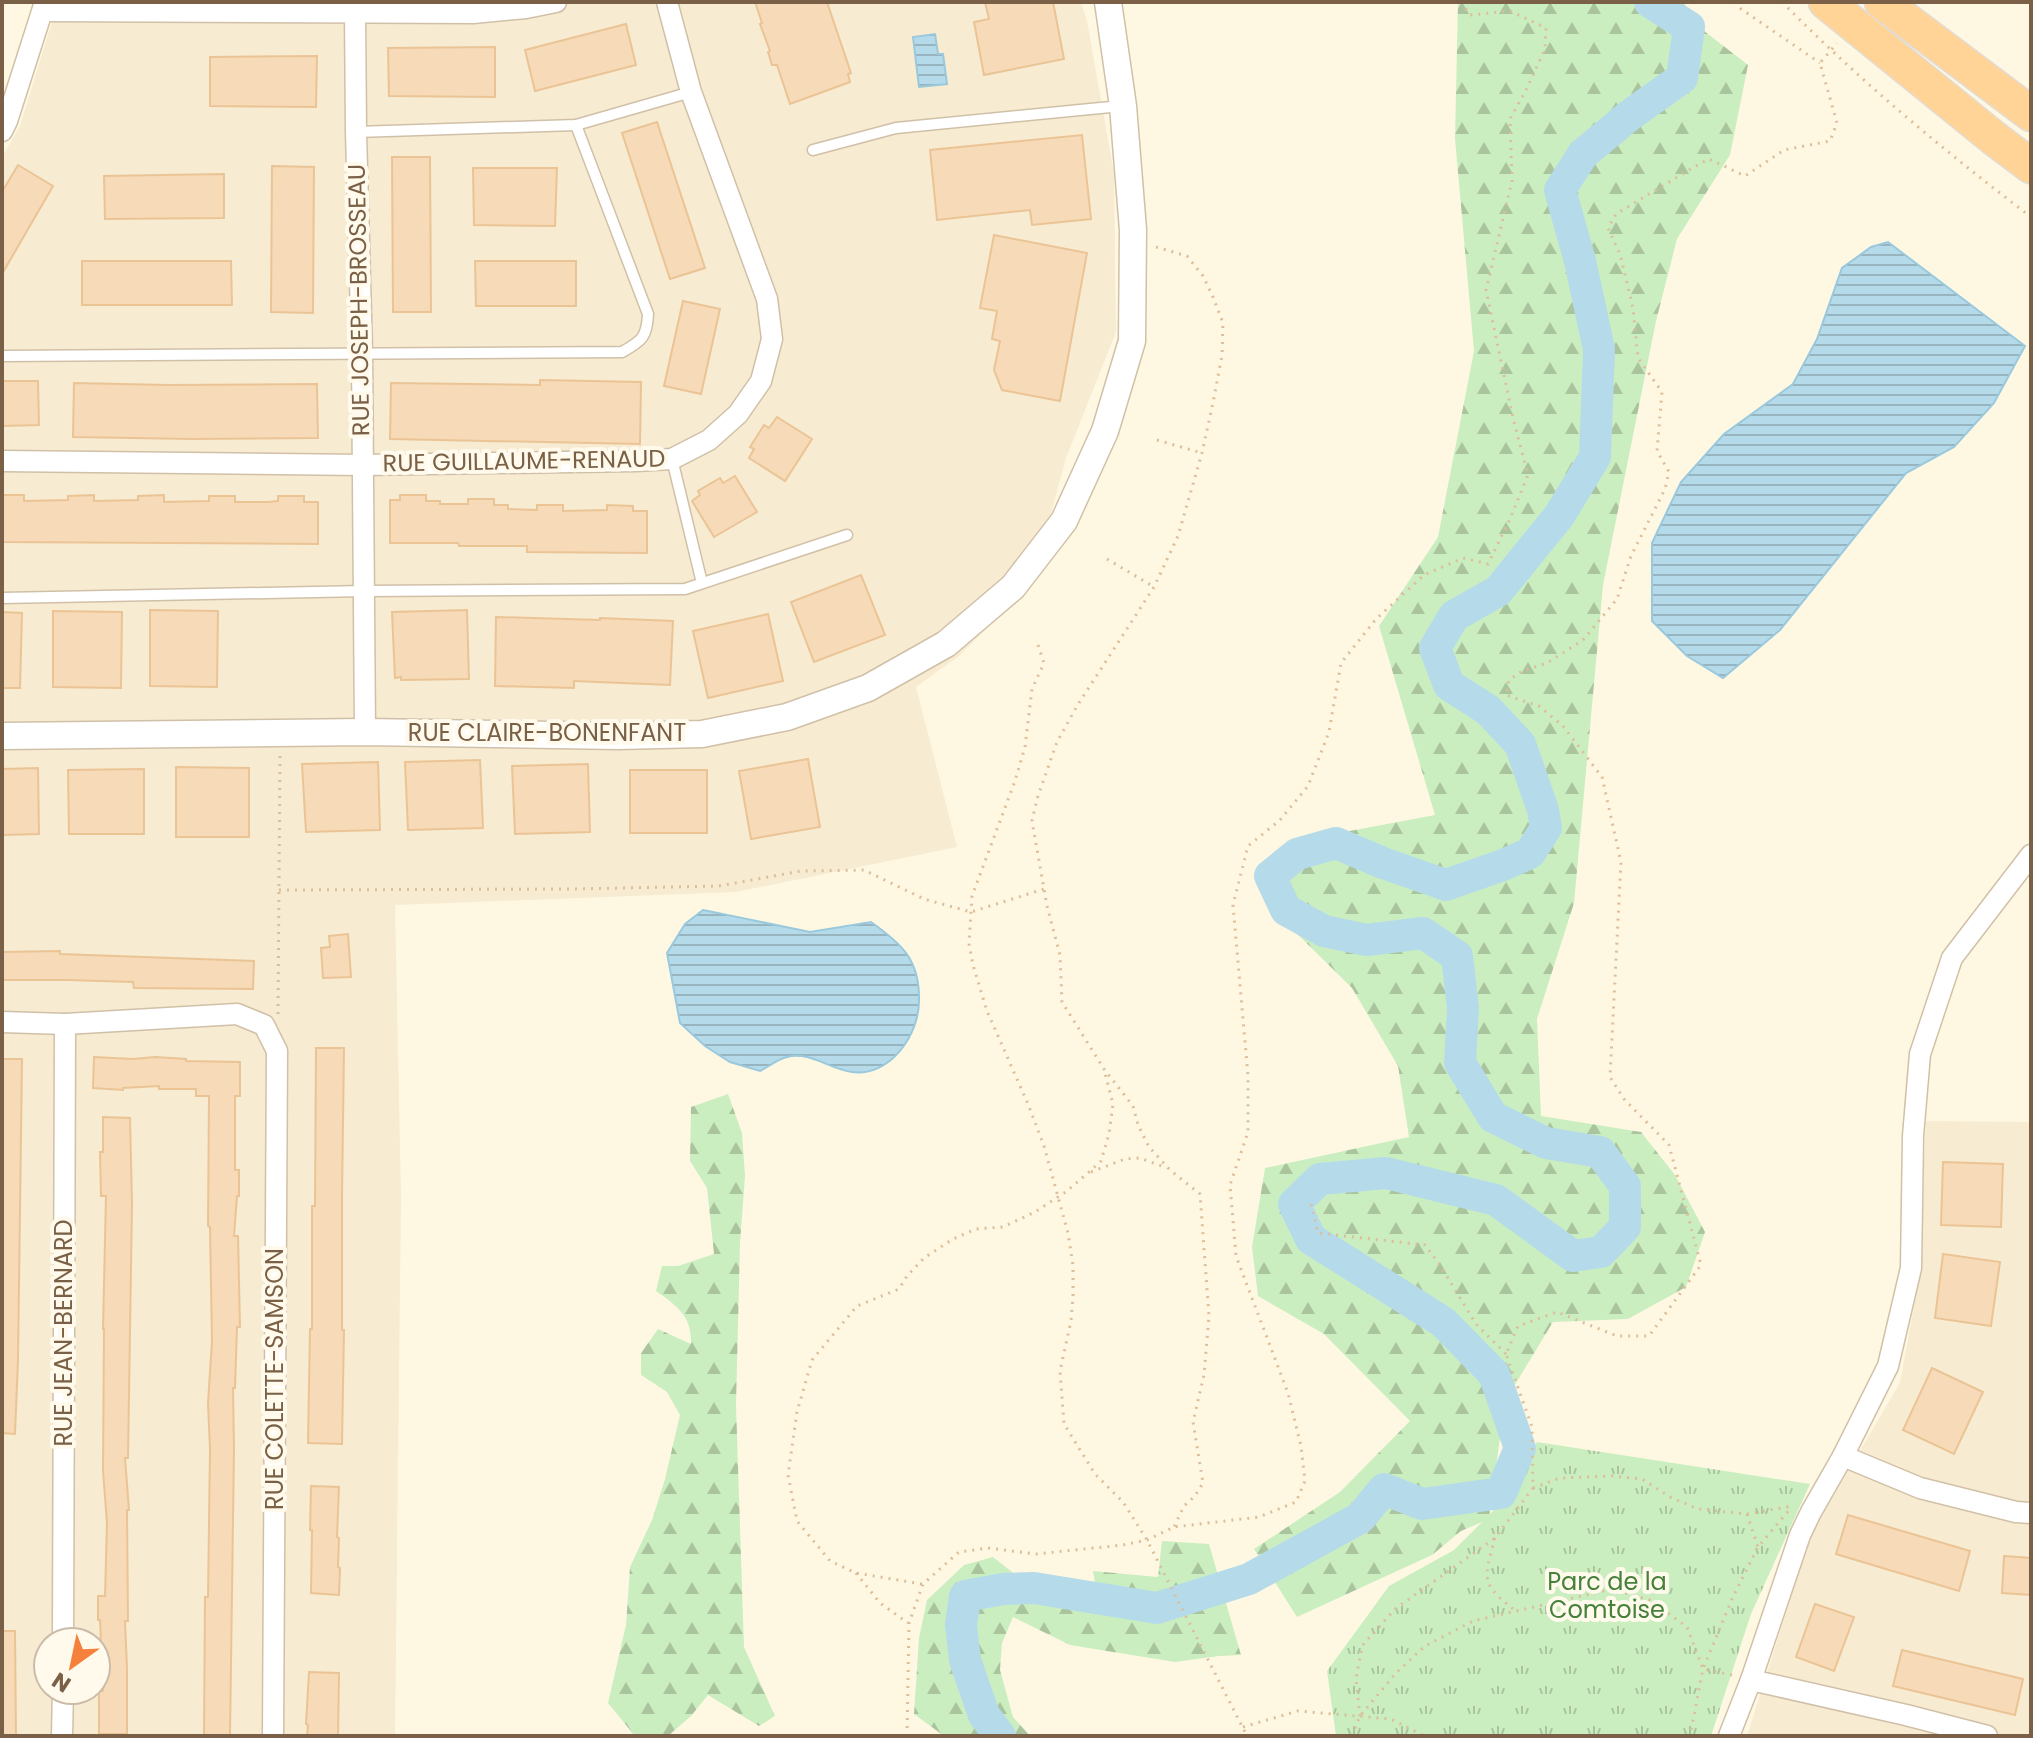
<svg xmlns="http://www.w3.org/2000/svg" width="2033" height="1738" font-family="Poppins,sans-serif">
	<defs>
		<pattern id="grass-tufts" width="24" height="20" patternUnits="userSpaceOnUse" patternTransform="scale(2)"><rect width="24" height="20" fill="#cbeec0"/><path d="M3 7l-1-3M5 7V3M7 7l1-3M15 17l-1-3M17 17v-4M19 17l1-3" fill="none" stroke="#aac49e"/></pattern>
		<pattern id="forest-firs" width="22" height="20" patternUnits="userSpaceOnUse" patternTransform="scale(2)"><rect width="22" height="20" fill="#cbeec0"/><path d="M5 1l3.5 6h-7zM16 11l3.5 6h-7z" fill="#aac49e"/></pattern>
		<pattern id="water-rules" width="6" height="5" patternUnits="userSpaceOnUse" patternTransform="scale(2)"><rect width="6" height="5" fill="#b5dbea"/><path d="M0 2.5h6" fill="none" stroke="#98b5bf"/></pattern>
	</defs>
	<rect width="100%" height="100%" fill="#fef8e3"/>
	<g fill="#f7ebd1" fill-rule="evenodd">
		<path d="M58,2H1081L1087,21L1114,174L1116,332L1066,458L1032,583L959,656L916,687L957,847L736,892L395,905L401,1197L395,1736H2V157L20,126ZM48,1642H96V1690H48Z"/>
		<path d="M1926,1121L2031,1122V1736H1747L1811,1534L1900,1383L1918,1285Z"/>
	</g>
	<path fill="url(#grass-tufts)" d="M1537,1442L1810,1484L1751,1614L1711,1736H1336L1327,1671L1389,1586L1454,1550L1514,1490Z"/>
	<g fill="url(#forest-firs)">
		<path d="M1458,2H1684L1690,20L1748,65L1730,155L1677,239L1656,321L1603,585L1574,903L1537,1019L1541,1116L1641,1132L1675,1175L1705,1232L1686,1287L1628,1319L1553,1322L1505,1401L1489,1519L1461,1531L1432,1555L1297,1617L1254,1549L1340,1492L1410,1421L1324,1334L1258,1296L1252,1247L1265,1168L1409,1137L1398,1066L1352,988L1272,909L1291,842L1435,815L1379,626L1438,537L1474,351L1455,139Z"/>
		<path d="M728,1094L742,1133L745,1176L740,1243L736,1405L744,1647L775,1716L759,1726L708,1695L691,1716L668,1736H635L608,1703L626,1625L630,1567L652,1520L665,1479L680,1415L667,1392L641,1375V1353L658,1329L691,1344C692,1316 677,1306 656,1291L662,1266H678L714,1254L707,1188L690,1161L691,1107Z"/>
		<path d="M1162,1541L1209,1544L1241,1655L1219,1656L1175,1662L1070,1645L1013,1617L1002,1643L1000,1670L1013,1717L1030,1736H944L914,1714L919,1638L927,1600L964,1565L993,1557L1016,1575L1095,1583L1093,1571L1158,1577Z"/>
	</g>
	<g fill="url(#water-rules)" stroke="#9ac9dd" stroke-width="2">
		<path d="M935,34L938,54H943L947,84L919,87L913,37Z"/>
		<path d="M1888,242L2025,346L1994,403L1954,447L1906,473L1780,630L1723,678L1687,656L1652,621V543L1681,482L1724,434L1793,384L1817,339L1842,268L1871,247Z"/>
		<path d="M703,910L810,932L871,922C902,944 920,960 919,1001C919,1035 890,1077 852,1072C829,1069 810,1051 787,1057C778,1059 768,1067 760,1071L730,1062L705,1046L680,1023L667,953L685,924Z"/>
	</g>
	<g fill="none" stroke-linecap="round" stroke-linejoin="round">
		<path stroke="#b5dbea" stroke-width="32" d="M1000,1736L984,1715L965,1660L961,1625L965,1596L1003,1589L1034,1588L1157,1608L1249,1579L1360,1518L1384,1489L1422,1504L1501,1493L1520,1448L1494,1374L1443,1322L1311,1239L1294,1204L1320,1179L1386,1173L1496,1200L1573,1256L1601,1252L1625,1227V1186L1600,1152L1546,1143L1493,1117L1460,1063L1463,1008L1457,956L1423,933L1367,940L1324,931L1286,910L1270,876L1297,854L1336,843L1383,863L1446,885L1503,865L1530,853L1546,828L1543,810L1520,744L1488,710L1449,685L1435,648L1454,616L1498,591L1559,516L1595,457L1599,349L1580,261L1560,190L1583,154L1630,115L1682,78L1689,27L1650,2"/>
	</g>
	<g fill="#f7dab8" stroke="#ebc496" stroke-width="2">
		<path d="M755,2H827L851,73L848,74L850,82L790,104L777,65H772L768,52L770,51L760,24L762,23Z"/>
		<path d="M985,2H1053L1064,59L984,75L974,22L989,19Z"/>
		<path d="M626,24L636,65L535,91L525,50Z"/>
		<path d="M495,47V97L389,96L388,48Z"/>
		<path d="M317,56L316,107L210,106V57Z"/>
		<path d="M657,122L705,268L670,279L622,133Z"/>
		<path d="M1082,135L1091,219L1032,225L1030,210L937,220L930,150Z"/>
		<path d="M392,157H430L431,312H393Z"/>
		<path d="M18,165L53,186L2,274V192Z"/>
		<path d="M272,166L314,167L313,313L271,312Z"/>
		<path d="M473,168H557L555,226L474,225Z"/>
		<path d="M224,174V218L105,219L104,176Z"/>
		<path d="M994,235L1087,253L1060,401L1002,390L994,370L1000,341L992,339L997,311L980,308Z"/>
		<path d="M82,261H231L232,305H82Z"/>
		<path d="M475,261H576V306H476Z"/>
		<path d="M683,301L720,309L701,394L664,386Z"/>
		<path d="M540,380L641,382L640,444L390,439L391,383L540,385Z"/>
		<path d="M2,381H38L39,425L2,426Z"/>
		<path d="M74,383L168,385L317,384L318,438L192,439L73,437Z"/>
		<path d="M777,417L812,439L785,481L749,458L754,449L750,447L764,425L769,428Z"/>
		<path d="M735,476L757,512L714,537L692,501L700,495L698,491L720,478L723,483Z"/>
		<path d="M2,495H24V501L68,500V496L94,495V501L138,500V496L164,495V502L209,501V496H235V502H268L278,501V496H304V502H318V544L2,542Z"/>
		<path d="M400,495H426V501H440V504H468V499H494V505H508V509L537,510V505H563V511L607,510V505L633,506V511H647V553L527,552V546H459L458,543H390V500H400Z"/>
		<path d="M861,575L885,635L814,662L791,602Z"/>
		<path d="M150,610L218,611L217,687L150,686Z"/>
		<path d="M467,610L469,679L401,680V677L395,678L392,612Z"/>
		<path d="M53,611L122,612L121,688L53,687Z"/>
		<path d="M2,612L22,613L20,688H2Z"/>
		<path d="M768,614L783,681L708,698L693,631Z"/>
		<path d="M496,617L600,620V618L673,621L670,685L574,681V688L495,686Z"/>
		<path d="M808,759L820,827L751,839L739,771Z"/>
		<path d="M480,760L483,828L408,830L405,762Z"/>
		<path d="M378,762L380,830L306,832L302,764Z"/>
		<path d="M588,764L590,832L515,834L512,766Z"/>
		<path d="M176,767L249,768V837H176Z"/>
		<path d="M38,768L39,834L2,835V769Z"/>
		<path d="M144,769V834H69L68,770Z"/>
		<rect x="630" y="770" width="77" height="63"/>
		<path d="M348,934L351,977L323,978L321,948L330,947L329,936Z"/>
		<path d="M60,951V954L254,961L253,989L134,988L133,982L67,980H2V952Z"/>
		<path d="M316,1048H344L342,1196V1330H344L342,1444L308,1443L310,1329H312V1206H315Z"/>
		<path d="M94,1057L133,1059L155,1057L186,1059V1061L240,1062V1096H235V1170H239V1196H237L234,1236H238L240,1327H237L235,1388H233L234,1449L230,1735H204L205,1597H208L210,1449L208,1403L212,1342L210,1227L208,1226L209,1096H196V1089H159V1086L123,1088V1090L93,1088Z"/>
		<path d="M2,1059H22L18,1360L15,1434L2,1433Z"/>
		<path d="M103,1117L130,1118L132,1203L128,1458H125L129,1510H127L128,1621H125L127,1668V1734H99V1691H103L100,1620H98V1596H105L107,1523L103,1471L104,1329H103L106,1196H101L100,1152H103Z"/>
		<path d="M1943,1162L2003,1164L2001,1227L1941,1225Z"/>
		<path d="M1943,1254L2000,1262L1991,1326L1935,1318Z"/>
		<path d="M1932,1368L1983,1392L1954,1454L1903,1430Z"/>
		<path d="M311,1486L339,1487L337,1537L339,1538L338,1567L340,1568L339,1595L311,1593L312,1530H310Z"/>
		<path d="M1848,1515L1970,1551L1959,1591L1836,1554Z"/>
		<path d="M2004,1556L2031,1558V1595L2002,1593Z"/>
		<path d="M1815,1604L1854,1617L1834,1671L1796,1657Z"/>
		<path d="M2,1631H15L16,1736H2Z"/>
		<path d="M1902,1650L2023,1679L2015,1715L1893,1686Z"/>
		<path d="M309,1672L339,1673L338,1736H307L308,1725L306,1724Z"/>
	</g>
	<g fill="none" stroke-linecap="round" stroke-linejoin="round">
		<g stroke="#d1c0a8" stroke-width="13">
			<g id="service">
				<path d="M356,132L576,125L691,92"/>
				<path d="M813,150L896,128L1121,106"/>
				<path d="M2,356L622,352C642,341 647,337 648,314L576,125"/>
				<path d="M672,459L702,583"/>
				<path d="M2,598L364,591L685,589L847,535"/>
			</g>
		</g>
		<g stroke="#d1c0a8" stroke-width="23">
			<g id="minor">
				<path d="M43,11L473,13L526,8L556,2"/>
				<path d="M355,12L356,132L362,353L365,732"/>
				<path d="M2,131L7,121L45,2"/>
				<path d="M2,461L363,465L636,461L672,459L709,440L738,414L761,381L772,339L767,299L691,92L667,2"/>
				<path d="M2,1022L65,1024L237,1014L264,1025L277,1051L273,1736"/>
				<path d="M1843,1456L1920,1488L2016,1512L2031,1513"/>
				<path d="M63,1642L65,1024"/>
				<path d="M1751,1680L1906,1715L1987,1736"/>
				<path d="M62,1736L63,1690"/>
				<path d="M1729,1736L1751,1680L1800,1535L1811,1512L1843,1456L1888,1366L1911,1268L1913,1136L1920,1054L1952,958L2031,855"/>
			</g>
		</g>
		<g stroke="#d1c0a8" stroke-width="29">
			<path id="tertiary" d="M2,736L365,732L618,736L702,734L787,717L868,688L946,644L1013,587L1064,521L1105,431L1132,341L1133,230L1123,106L1108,2"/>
		</g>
		<g stroke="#e2dcd6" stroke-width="37">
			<g id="trunk">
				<path d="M1826,2L1995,139L2031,166"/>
				<path d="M1882,2L2031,114"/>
			</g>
		</g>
		<g stroke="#dcbe9a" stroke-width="3" stroke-dasharray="2 6" stroke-linecap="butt">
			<path d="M1735,2L1741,9L1820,63"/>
			<path d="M1782,2C1859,80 1943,150 2031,217"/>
			<path d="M1156,247L1187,256L1203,276L1213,297L1223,323L1222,355L1213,403L1202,453L1178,536L1154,587L1077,706L1057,742L1037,799L1032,821L1047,906L1060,955L1062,1002L1104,1069L1133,1106L1138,1125L1149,1147L1170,1170L1200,1194L1209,1316L1204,1375L1193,1422L1203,1483L1195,1496L1184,1506L1174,1527"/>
			<path d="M1157,440L1202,453"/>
			<path d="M1107,559L1154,587"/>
			<path d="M1038,645L1044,663L1032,689L1025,747L1015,781L972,896L969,944L973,965L987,1011L1028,1104L1044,1146L1068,1233L1073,1265V1296L1071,1321L1060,1371L1064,1424L1095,1474L1123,1502L1147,1540L1247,1736"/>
			<path d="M279,890L574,889L719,886L801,871L864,870L924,899L971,912L1044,889"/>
			<path d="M278,1014L280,753"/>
			<path d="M1091,1172L1125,1159L1140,1158L1167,1168"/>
			<path d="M1311,1204L1318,1233L1425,1245L1440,1265L1476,1324L1506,1354"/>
			<path d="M1533,1488L1560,1478L1613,1476L1642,1479L1670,1497L1698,1509L1747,1514L1793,1506"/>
			<path d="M1747,1514L1758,1547"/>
			<path d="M1495,1538C1483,1581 1481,1584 1517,1612"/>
			<path d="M856,1573L880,1603L908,1623"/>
			<path d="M922,1584L856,1573L830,1561L797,1521L788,1475L797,1412L812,1360L857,1306L899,1289L907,1276L924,1258L953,1239L976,1229L1003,1227L1035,1212L1067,1191L1089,1172L1101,1161L1109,1134L1113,1104L1105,1073"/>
			<path d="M1732,1675L1703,1669L1732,1599L1758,1547L1790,1509"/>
			<path d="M1360,1716L1356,1679L1362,1646L1395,1609L1495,1538L1533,1488L1532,1427L1506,1354L1518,1326L1557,1312L1617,1336H1649L1701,1265L1669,1145L1624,1099L1610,1077L1621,862L1602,777L1563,726L1539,706L1506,695L1509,680L1522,671L1547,663L1583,640L1617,599L1631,556L1665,489L1669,472L1657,451L1662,392L1638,358L1633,308L1620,254L1608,228L1616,214L1694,167L1709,159L1745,176L1784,150L1830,141L1837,123L1820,63L1837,43"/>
			<path d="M1243,1727L1298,1711L1391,1719L1424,1736"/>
			<path d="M907,1736L909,1623L923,1584L959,1552L988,1548L1036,1554L1123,1545L1147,1540L1174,1527L1259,1517L1296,1502L1305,1481L1301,1446L1288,1393L1236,1256L1230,1185L1248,1132V1076L1233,905L1248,846L1280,820L1308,786L1329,732L1341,663L1376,619L1424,575L1463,558L1488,564L1510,519L1528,475L1513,418L1486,290L1512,181L1510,119L1526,90L1545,49L1546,28L1510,11L1470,15L1461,2"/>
			<path d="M1352,1736L1360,1716L1396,1673L1425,1646L1473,1621L1612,1589L1650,1600L1687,1627L1703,1669L1690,1736"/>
		</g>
		<use href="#service" stroke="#fff" stroke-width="10"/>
		<use href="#minor" stroke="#fff" stroke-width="20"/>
		<use href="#tertiary" stroke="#fff" stroke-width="26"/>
		<use href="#trunk" stroke="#ffd496" stroke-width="34"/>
	</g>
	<g text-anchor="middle" stroke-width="8" stroke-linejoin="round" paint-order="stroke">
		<g font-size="24" fill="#7a6046" stroke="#fffaeb">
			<text transform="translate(359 300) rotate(-91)" y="8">RUE JOSEPH-BROSSEAU</text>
			<text transform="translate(524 461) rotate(-1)" y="8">RUE GUILLAUME-RENAUD</text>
			<text x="547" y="741">RUE CLAIRE-BONENFANT</text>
			<text transform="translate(64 1333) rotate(-90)" y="8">RUE JEAN-BERNARD</text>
			<text transform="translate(275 1379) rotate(-90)" y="8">RUE COLETTE-SAMSON</text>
		</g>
		<g font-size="24" fill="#46813c" stroke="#fffaeb">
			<text x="1607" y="1590">Parc de la<tspan x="1607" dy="28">Comtoise</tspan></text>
		</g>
	</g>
	<rect width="2033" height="1738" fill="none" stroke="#7a6046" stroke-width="8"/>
	<g transform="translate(72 1666) rotate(213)"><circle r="38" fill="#fffaeb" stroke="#cabca9" stroke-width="2"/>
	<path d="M0-6L14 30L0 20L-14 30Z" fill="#f5813c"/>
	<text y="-12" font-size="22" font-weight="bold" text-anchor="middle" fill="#7a6046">N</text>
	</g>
</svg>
